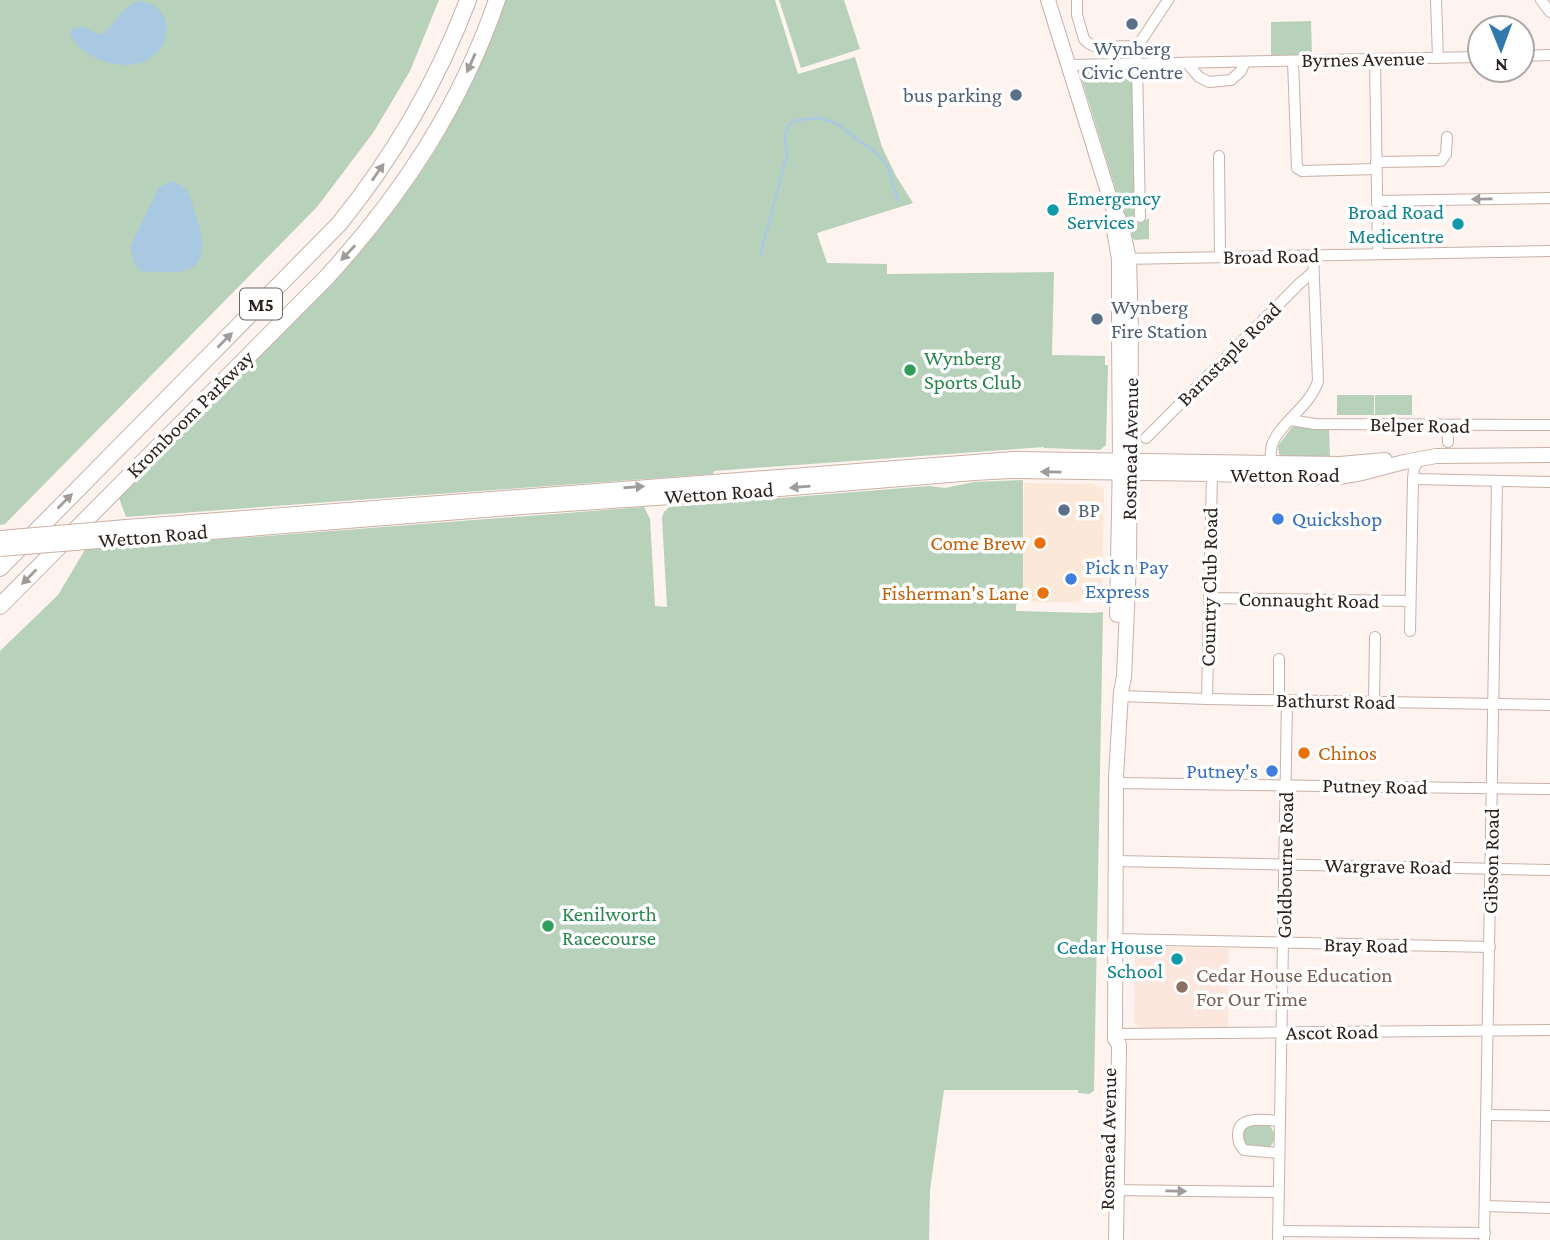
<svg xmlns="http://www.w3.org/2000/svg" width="1550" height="1240" font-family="'Crimson Pro',serif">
	<rect width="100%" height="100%" fill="#fef3ef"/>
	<path fill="#fbe8d8" d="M1024,483L1092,484L1104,488L1102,599H1081L1078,602H1023Z"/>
	<path fill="#fbe7de" d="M1143,946L1229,948L1228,1028L1141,1029L1134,1022L1135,953Z"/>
	<g fill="#b7d1bb">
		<path d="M0,0H439L410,71L373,133L317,207L5,524L0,525Z"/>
		<path d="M505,0H775L798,74L855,57L882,147L896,176L913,203L817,233L827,263L887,264V274L1054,272L1052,355L1105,356V365H1108L1106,445L1100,450L1044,448V447L714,471L713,474L126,517L119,498L338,276C383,227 425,173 456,114C475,78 491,39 505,0Z"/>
		<path d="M779,0H844L860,49L801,68Z"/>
		<path d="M1311,21L1312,57L1271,58V22Z"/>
		<path d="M1131,69L1133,72L1136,208L1133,218L1136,222L1140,223L1149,218V239L1135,240L1130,236L1081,77L1082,72L1085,70Z"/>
		<rect x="1337" y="395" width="37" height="20"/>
		<rect x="1375" y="395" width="37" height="20"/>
		<path d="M1292,427L1329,428L1330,457L1282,456L1279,454L1278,446Z"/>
		<path d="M1023,480V597L1016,605V611L1091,613L1103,612L1094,1091L1089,1094L1078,1093V1090H944L930,1190L929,1240H0V651L58,595L86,548L254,537L644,507L650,519L655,606L667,607L662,518L664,512L669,507L929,486L945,488L974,482Z"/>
		<path d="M1247,1126H1270C1276,1134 1276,1140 1270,1147H1247L1243,1141V1130Z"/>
	</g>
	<g fill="#a9c9e2">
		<path d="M139,1C191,8 166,85 101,60C86,54 76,47 70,33L72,28L83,27L99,34H104C114,23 126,4 139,1Z"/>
		<path d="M173,181C177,184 183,186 186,190C190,195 193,204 194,210C200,226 211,260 189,269C177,274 153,272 140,271L134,262L130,247L159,187Z"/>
	</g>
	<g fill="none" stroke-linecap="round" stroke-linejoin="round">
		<path stroke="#a9c9e2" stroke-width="2.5" d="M760,256L787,155L785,134L790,124L797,120L820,118L836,123L876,153L888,167L898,200"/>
		<g stroke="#cab1a7" stroke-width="12">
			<g id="minor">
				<path d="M1077,0V15L1084,39L1088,43L1096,47L1134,46"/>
				<path d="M1436,0L1438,58"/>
				<path d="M1541,0L1550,12"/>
				<path d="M1522,56L1550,55"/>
				<path d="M1375,59L1378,254"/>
				<path d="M1293,61L1297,168L1302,171L1376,169"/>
				<path d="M1187,63L1199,77L1209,82L1231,80L1241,71L1245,62"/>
				<path d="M1069,65L1480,57"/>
				<path d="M1219,156L1220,257"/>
				<path d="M1376,162L1441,161L1446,154L1447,137"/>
				<path d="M1377,201L1550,198"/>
				<path d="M1140,217L1137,64L1134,46L1141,41L1168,0"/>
				<path d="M1122,259L1550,251"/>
				<path d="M1290,420L1315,424L1550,425"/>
				<path d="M1447,425L1448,442"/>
				<path d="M1146,438L1300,283L1313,272"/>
				<path d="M1270,467C1271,460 1270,452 1272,445C1280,422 1310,407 1318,381L1313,255"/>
				<path d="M1413,479L1550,482"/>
				<path d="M1209,598L1410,601"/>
				<path d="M1410,631L1413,479L1414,468L1420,459"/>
				<path d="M1121,696L1207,699L1550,705"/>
				<path d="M1207,699L1212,474"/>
				<path d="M1279,700V659"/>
				<path d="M1374,702L1375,637"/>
				<path d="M1116,783L1550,789"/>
				<path d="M1117,861L1550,870"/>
				<path d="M1116,939L1490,947"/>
				<path d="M1115,1034L1550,1030"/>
				<path d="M1487,1115L1550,1116"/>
				<path d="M1279,1153L1244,1150C1239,1145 1238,1141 1238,1134C1239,1115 1266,1120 1280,1121"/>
				<path d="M1108,1190L1278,1192"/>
				<path d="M1485,1206L1550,1208"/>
				<path d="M1278,1231L1485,1233"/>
				<path d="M1278,1240L1287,700"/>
				<path d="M1484,1240L1497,482"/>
			</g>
		</g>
		<g stroke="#cab1a7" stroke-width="16">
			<g id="major">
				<path d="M1048,0L1113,208L1121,223L1129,259L1131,332L1129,562L1124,677L1121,692L1116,777L1115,1039L1119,1044V1049L1116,1240"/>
				<path d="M1114,230L1119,259V332L1120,460L1117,615"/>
				<path d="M126,527L1013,459L1340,464L1385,460"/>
				<path d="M124,539L522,507L731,493L974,473L1010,471L1212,474L1270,476L1339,477L1362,473L1404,462L1436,456L1550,455"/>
			</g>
		</g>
		<g stroke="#cab1a7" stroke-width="18">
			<g id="highway">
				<path d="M0,568L339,224C394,156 437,82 468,0"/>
				<path d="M0,606L326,278C402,195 460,107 497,0"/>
			</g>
		</g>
		<use href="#minor" stroke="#fff" stroke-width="10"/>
		<use href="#major" stroke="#fff" stroke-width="14"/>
		<use href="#highway" stroke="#fff" stroke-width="16"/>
		<g stroke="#cab1a7" stroke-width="16" stroke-linecap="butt">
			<g id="major-bridge">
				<path d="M0,538L126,527"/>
				<path d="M0,549L124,539"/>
			</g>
		</g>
		<use href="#major-bridge" stroke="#fff" stroke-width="14"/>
	</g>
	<defs><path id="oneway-solid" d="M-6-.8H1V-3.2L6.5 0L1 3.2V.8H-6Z" transform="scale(1.75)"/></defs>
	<g fill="#a09c9a">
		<use href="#oneway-solid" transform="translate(471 63) rotate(114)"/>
		<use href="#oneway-solid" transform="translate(378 172) rotate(-55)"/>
		<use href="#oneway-solid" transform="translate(1482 199) rotate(179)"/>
		<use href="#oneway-solid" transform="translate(348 253) rotate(133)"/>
		<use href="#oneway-solid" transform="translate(225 340) rotate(-45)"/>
		<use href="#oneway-solid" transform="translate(1051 472) rotate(-179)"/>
		<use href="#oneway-solid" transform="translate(634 487) rotate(-4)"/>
		<use href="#oneway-solid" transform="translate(800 487) rotate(175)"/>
		<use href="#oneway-solid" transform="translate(65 501) rotate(-45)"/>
		<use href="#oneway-solid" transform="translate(29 577) rotate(135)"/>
		<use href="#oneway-solid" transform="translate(1176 1191) rotate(1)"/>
	</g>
	<g fill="#5c6f8a" stroke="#fff" stroke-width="2.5">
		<circle cx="1132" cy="24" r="7"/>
		<circle cx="1016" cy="95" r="7"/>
		<circle cx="1097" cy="319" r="7"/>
		<circle cx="1064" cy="510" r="7"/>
	</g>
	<g fill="#0f9aa8" stroke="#fff" stroke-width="2.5">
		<circle cx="1053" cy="210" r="7"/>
		<circle cx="1458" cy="224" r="7"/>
		<circle cx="1177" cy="959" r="7"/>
	</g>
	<g fill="#2e9e5b" stroke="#fff" stroke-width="2.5">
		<circle cx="910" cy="370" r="7"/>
		<circle cx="548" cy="926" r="7"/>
	</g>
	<g fill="#3f7fe0" stroke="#fff" stroke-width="2.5">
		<circle cx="1278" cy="519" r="7"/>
		<circle cx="1071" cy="579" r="7"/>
		<circle cx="1272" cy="771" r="7"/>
	</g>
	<g fill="#e8710a" stroke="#fff" stroke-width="2.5">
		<circle cx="1040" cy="543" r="7"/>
		<circle cx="1043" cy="593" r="7"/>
		<circle cx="1304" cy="753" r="7"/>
	</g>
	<circle fill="#8d6e63" stroke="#fff" stroke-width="2.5" cx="1182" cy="987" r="7"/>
	<g text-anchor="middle" stroke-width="7" stroke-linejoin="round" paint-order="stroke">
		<rect fill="#fff" stroke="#6b6562" stroke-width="2" x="240" y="288.5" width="42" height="31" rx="5"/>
		<g font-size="19" font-weight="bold" fill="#2c231f">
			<text x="261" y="311">M5</text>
		</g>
		<g font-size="21" fill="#4e5e75" stroke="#fff" text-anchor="start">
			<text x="1132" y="55" text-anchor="middle">Wynberg<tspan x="1132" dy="24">Civic Centre</tspan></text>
			<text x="1002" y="102" text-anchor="end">bus parking</text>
			<text x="1111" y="314">Wynberg<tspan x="1111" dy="24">Fire Station</tspan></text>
			<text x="1078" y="517">BP</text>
		</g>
		<g font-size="21" fill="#2c231f" stroke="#fff">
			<text transform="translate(1363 59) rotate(-1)" y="7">Byrnes Avenue</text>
			<text transform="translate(1271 256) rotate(-1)" y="7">Broad Road</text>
			<text transform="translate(1229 354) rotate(-45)" y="7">Barnstaple Road</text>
			<text transform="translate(190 414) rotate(-45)" y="7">Kromboom Parkway</text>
			<text transform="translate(1420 425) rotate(1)" y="7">Belper Road</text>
			<text transform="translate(1130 449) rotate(-89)" y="7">Rosmead Avenue</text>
			<text x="1285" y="482">Wetton Road</text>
			<text transform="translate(719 493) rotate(-4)" y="7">Wetton Road</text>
			<text transform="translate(153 536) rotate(-5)" y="7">Wetton Road</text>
			<text transform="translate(1209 587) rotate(-89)" y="7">Country Club Road</text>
			<text transform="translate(1309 600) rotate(1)" y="7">Connaught Road</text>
			<text transform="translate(1336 701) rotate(1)" y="7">Bathurst Road</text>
			<text transform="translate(1375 786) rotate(1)" y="7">Putney Road</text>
			<text transform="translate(1491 861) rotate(-89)" y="7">Gibson Road</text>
			<text transform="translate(1285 865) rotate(-89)" y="7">Goldbourne Road</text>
			<text transform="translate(1388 866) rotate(1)" y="7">Wargrave Road</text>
			<text transform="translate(1366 945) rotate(1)" y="7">Bray Road</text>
			<text transform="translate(1332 1032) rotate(-1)" y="7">Ascot Road</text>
			<text transform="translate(1108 1139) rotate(-89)" y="7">Rosmead Avenue</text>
		</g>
		<g font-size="21" fill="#0d838f" stroke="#fff" text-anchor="end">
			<text x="1067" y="205" text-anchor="start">Emergency<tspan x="1067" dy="24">Services</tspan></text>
			<text x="1444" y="219">Broad Road<tspan x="1444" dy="24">Medicentre</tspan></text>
			<text x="1163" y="954">Cedar House<tspan x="1163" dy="24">School</tspan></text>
		</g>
		<g font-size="21" fill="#27864d" stroke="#fff" text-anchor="start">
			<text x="924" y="365">Wynberg<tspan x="924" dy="24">Sports Club</tspan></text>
			<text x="562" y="921">Kenilworth<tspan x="562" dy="24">Racecourse</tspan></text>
		</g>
		<g font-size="21" fill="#366cbe" stroke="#fff" text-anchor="start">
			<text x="1292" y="526">Quickshop</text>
			<text x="1085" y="574">Pick n Pay<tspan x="1085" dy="24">Express</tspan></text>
			<text x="1258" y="778" text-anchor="end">Putney's</text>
		</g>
		<g font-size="21" fill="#c56008" stroke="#fff" text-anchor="end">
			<text x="1026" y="550">Come Brew</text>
			<text x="1029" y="600">Fisherman's Lane</text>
			<text x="1318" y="760" text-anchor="start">Chinos</text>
		</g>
		<g font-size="21" fill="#785e54" stroke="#fff" text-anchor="start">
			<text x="1196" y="982">Cedar House Education<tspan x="1196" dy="24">For Our Time</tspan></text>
		</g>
	</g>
	<g transform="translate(1501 49) rotate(179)"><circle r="33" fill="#ffffff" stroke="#aba7a5" stroke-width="2"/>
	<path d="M0-5L12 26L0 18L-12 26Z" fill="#2f79ad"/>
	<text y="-10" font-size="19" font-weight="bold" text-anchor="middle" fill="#2c231f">N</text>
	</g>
</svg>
